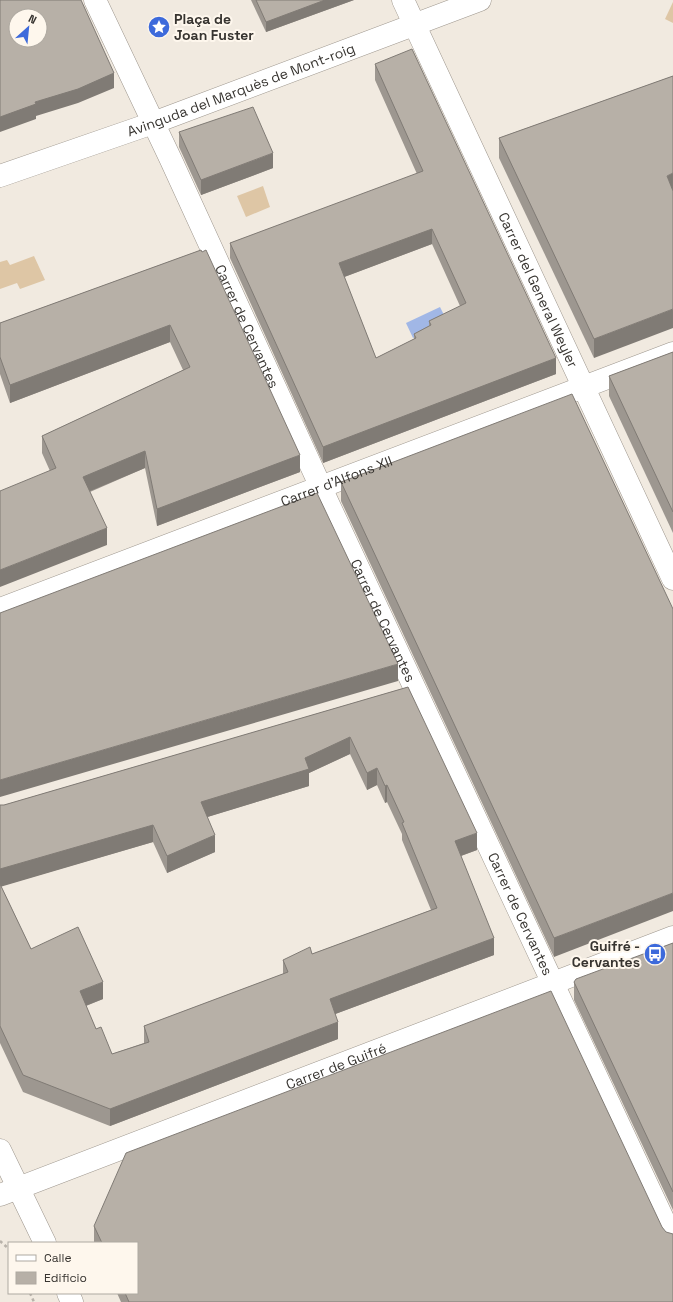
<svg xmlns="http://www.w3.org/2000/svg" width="673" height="1302" font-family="'Space Grotesk',sans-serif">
	<rect width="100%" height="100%" fill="#f1eae0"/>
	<g fill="#dec6a5">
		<path d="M673,2V23L665,19Z"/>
		<path d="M263,186L270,207L246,217L237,196Z"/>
		<path d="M34,256L45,280L20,289L17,283L0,289V262L7,260L10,265Z"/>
	</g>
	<path fill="#a1b7e6" d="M440,307L448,323L413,338L406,323Z"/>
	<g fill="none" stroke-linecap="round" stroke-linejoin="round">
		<g stroke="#9d968d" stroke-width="23">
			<g id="minor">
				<path id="s1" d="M95,0L171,160L329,505L673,1240"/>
				<path id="s2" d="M403,0L673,579"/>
				<path id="s3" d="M0,176L153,123L480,0"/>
				<path id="s4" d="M0,609L673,353"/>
				<path d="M0,1150L45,1243"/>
				<path id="s5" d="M0,1195L673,937"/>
				<path d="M68,1293L72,1302"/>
			</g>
		</g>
		<g stroke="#b8b2aa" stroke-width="2.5" stroke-dasharray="3 3" stroke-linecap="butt">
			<path d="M0,1241L9,1249"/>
			<path d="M30,1293L34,1302"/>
		</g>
		<use href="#minor" stroke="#fff" stroke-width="22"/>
	</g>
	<g fill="#9d9790" fill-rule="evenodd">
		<path d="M251,0H354L266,32Z"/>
		<path d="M375,64L556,374L323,463L230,258V243L417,174L375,80ZM432,244L460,306L429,321V326L414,334V339L376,358L344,277Z"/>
		<path d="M673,76L594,358L499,158V138Z"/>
		<path d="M179,132L273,168L201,195L179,147Z"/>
		<path d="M201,250L300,472L157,526L145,468L90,492L107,545L50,471L42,453V436L183,370L170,342L10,403L0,374V323Z"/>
		<path d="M673,352V533L609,396V376Z"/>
		<path d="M341,482L673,609L554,957L341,501Z"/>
		<path d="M408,687L477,850L461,856L494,955L335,1014L338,1039L110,1126L23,1092L0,1043V805H4ZM350,754L367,790L377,785L385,803L387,802L402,834V840L431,910L312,954L283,960V974L144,1026V1043L112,1054L96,1029L86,1006L103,999L31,949L1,886L153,842L167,873L215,852L207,817L309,786V773Z"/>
		<path d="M673,943V1210L574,1000V982Z"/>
		<path d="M94,1226L673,1302H121L117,1293H137V1243H94Z"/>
	</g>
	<g fill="#807b75">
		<path d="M325,0H354L266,32V22Z"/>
		<path d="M114,73V88L78,103L36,116V119L0,132V117L35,102Z"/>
		<path d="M273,153V168L201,195V180Z"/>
		<path d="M673,173V193L667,176Z"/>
		<path d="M432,229V244L339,279V263Z"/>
		<path d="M673,309V328L594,358V339Z"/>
		<path d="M170,325V342L10,403V385Z"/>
		<path d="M556,358V374L323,463V447Z"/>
		<path d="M145,451V468L83,494V477Z"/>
		<path d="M300,455V472L157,526V509Z"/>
		<path d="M107,528V545L0,587V570Z"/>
		<path d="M398,664V681L0,797V780Z"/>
		<path d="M350,737V754L309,773V786L201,819V802L305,758Z"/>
		<path d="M377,768V785L367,790V773Z"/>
		<path d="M387,785V802L385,803V786Z"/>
		<path d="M153,825V842L0,887V869Z"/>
		<path d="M477,833V850L455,858V841Z"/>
		<path d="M215,835V852L167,873V856Z"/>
		<path d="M673,893V911L554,957V938Z"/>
		<path d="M494,938V955L330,1016V999Z"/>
		<path d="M103,982V999L80,1008V991Z"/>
		<path d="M338,1022V1039L110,1126V1109Z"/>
	</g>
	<g fill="#b7b0a7" stroke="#807b75" fill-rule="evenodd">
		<path d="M0,0H81L114,73L78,89L35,102L36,104L0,117ZM16,16H40V40H16Z"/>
		<path d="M256,0H325L266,22Z"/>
		<path d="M412,49L556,358L323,447L230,243L423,171L375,64ZM432,229L466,303L429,321L431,325L414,334L416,338L376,358L339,263Z"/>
		<path d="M673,76V173L667,176L673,191V309L594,339L499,138Z"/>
		<path d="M253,107L273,153L201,180L179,132Z"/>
		<path d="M201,250L202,252L206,250L300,455L157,509L145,451L83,477L107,528L0,570V491L56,468L42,436L190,367L170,325L10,385L0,357V323Z"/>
		<path d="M673,352V512L609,376Z"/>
		<path d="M572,394L673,609V893L554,938L341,482Z"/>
		<path d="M317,493L398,664L0,780V613Z"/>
		<path d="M408,687L477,833L455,841L494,938L330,999L338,1022L110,1109L23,1075L0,1026V884L31,949L78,927L103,982L80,991L96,1029L101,1027L112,1054L149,1042L144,1026L288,972L283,960L310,947L312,954L437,908L402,823L404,822L387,785L385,786L377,768L367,773L350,737L305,758L309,769L201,802L215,835L167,856L153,825L0,869V805H4Z"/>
		<path d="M673,943V1192L574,982L576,979Z"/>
		<path d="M551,991L662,1227L666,1232L673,1234V1302H129L125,1293H137V1243H102L94,1226L126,1153Z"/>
	</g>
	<defs>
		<g id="sight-disc" transform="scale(1.15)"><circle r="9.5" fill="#3d6adb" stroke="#fef7ed"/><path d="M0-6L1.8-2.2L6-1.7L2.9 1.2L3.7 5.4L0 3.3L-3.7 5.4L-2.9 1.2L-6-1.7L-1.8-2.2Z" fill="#fff"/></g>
		<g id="bus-disc" transform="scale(1.15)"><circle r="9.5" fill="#3d6adb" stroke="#fef7ed"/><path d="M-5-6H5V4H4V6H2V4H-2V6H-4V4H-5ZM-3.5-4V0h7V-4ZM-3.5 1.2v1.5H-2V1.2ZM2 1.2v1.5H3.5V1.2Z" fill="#fff"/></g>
	</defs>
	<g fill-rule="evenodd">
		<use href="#sight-disc" x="159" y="27"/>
		<use href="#bus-disc" x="655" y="954"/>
	</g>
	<g text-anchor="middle" stroke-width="4" stroke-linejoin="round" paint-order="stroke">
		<g font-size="14" font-weight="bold" fill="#373430" stroke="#fef7ed" text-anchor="start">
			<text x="174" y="24">Plaça de<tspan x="174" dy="16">Joan Fuster</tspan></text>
			<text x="640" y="951" text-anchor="end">Guifré -<tspan x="640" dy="16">Cervantes</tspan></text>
		</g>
		<g font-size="14" fill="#373430" stroke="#fef7ed">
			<text dy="5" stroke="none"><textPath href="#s3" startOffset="256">Avinguda del Marquès de Mont-roig</textPath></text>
			<text dy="5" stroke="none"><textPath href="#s2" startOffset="320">Carrer del General Weyler</textPath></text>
			<text dy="5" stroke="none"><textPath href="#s1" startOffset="360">Carrer de Cervantes</textPath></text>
			<text dy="5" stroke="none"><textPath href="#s4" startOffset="360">Carrer d'Alfons XII</textPath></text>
			<text dy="5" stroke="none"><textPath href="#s1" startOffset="684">Carrer de Cervantes</textPath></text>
			<text dy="5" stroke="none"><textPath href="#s1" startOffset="1008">Carrer de Cervantes</textPath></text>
			<text dy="5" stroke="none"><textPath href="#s5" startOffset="360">Carrer de Guifré</textPath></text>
		</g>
	</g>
	<rect x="8" y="1242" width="130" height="52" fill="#fef7ed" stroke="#aea9a1"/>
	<rect x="16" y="1255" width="20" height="6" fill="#ffffff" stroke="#aea9a1"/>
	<text x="44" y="1262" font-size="12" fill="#373430">Calle</text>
	<rect x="16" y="1272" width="20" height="12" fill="#b7b0a7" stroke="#aea9a1"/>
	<text x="44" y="1282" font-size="12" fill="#373430">Edificio</text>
	<g transform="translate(28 28) rotate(27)"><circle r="19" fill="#fef7ed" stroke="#aea9a1"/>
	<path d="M0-3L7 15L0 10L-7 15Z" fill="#3d6adb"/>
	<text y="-6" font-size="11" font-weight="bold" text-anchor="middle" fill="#373430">N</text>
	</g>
</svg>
